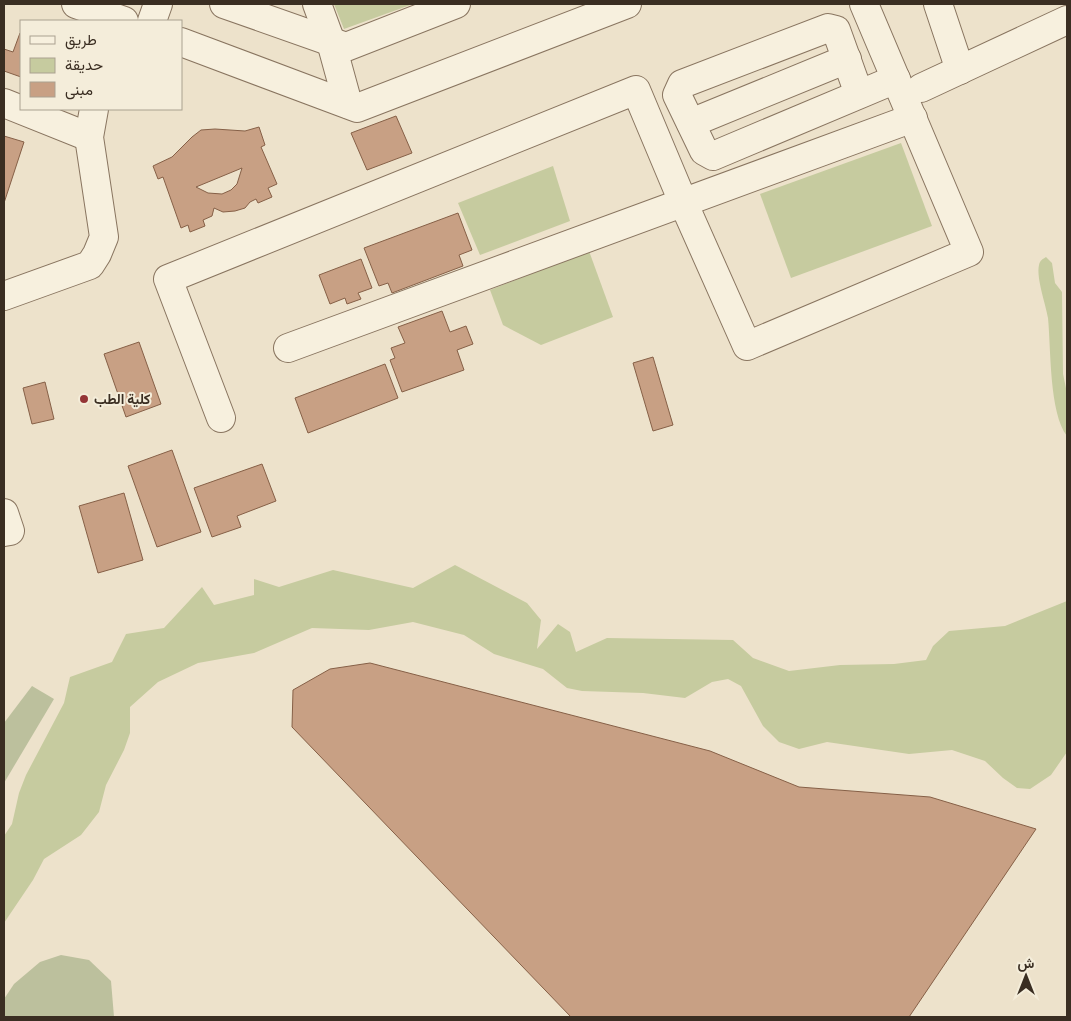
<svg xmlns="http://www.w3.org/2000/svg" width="1071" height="1021" font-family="'Crimson Pro',Vazirmatn,serif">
	<rect width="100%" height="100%" fill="#ede2cb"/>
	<g fill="#c6cb9f">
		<path d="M334,4H413L344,29Z"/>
		<path d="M901,143L932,226L791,278L760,194Z"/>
		<path d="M553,166L570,221L480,255L458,203Z"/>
		<path d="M589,251L613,317L541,345L503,325L490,290Z"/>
		<path d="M1046,257L1052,263L1055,283L1062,292L1063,374L1067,393V436C1049,413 1051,348 1048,318C1046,305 1036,278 1039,265C1040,260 1043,259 1046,257Z"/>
		<path d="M455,565L527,603L541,620L537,649L558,624L570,632L576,652L607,638L733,640L753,658L789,671L840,665L894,664L926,660L933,646L949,631L1005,626L1067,601V752L1051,775L1030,789L1017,788L1003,778L985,761L952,750L909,754L827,742L799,749L779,742L763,726L741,686L728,679L712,682L685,698L643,693L582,691L567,688L543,669L494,654L464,635L413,622L369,630L312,628L254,653L198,663L158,682L130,707V733L124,750L106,785L99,812L81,835L44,859L33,880L4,923V836L12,824L19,793L26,775L64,703L70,677L112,662L126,634L164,628L202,587L214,605L254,595V579L279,587L333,570L413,588Z"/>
	</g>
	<g fill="#bcc09d">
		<path d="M32,686L54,699L4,783V723Z"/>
		<path d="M61,955L89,960L111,981L114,1017H4V999L14,984L40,962Z"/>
	</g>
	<g fill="#c8a084" stroke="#866047" fill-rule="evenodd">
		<path d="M20,33L21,34V77L4,71V49L13,52Z"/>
		<path d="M396,116L412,153L367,170L351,133Z"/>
		<path d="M259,127L265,145L261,147L277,184L268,188L272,197L258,203L256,199L250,202L245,208L235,211L223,212L214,208L212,216L203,220L205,226L190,232L188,225L181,228L163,177L158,179L153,166L172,157L192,137L201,130L215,129L245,131ZM242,168L237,184L231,190L222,194L208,193L196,187Z"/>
		<path d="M4,136L24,142L4,203Z"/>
		<path d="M458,213L472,250L459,255L463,266L392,293L388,283L379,286L364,248Z"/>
		<path d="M361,259L372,288L358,293L361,299L347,304L345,298L330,304L319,275Z"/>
		<path d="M442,311L450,332L466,326L473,344L457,350L464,370L402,392L390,360L395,358L391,348L405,343L398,327Z"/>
		<path d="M139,342L161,404L126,417L104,354Z"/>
		<path d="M653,357L673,425L653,431L633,363Z"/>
		<path d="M385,364L398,398L308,433L295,398Z"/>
		<path d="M45,382L54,419L32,424L23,388Z"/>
		<path d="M172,450L201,532L157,547L128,466Z"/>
		<path d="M262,464L276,501L237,516L241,527L212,537L194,488Z"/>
		<path d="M124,493L143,560L98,573L79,506Z"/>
		<path d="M370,663L710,751L799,787L930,797L1036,829L909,1017H571L292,727L293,690L330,669Z"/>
	</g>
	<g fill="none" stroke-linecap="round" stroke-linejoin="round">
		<g stroke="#897560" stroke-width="30">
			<g id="minor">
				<path d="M76,4L124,21"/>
				<path d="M224,4L346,47L456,4"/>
				<path d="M317,4L331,42L348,104"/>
				<path d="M938,4L960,70"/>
				<path d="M152,21L158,4"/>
				<path d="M181,42L357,108L627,4"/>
				<path d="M921,88L1067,20"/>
				<path d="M859,94L836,30L828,28L682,84L677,95L704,151L713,156L896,79"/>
				<path d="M4,103L89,137"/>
				<path d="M691,123L847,59"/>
				<path d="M4,296L90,265L97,254L104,237L89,137L94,109"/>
				<path d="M288,348L913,118"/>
				<path d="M221,418L168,279L636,90L683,202L747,346L969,252L864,4"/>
				<path d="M4,513L10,531L4,532"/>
			</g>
		</g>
		<use href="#minor" stroke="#f7f0de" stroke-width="28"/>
	</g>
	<circle fill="#943435" stroke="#f4edda" stroke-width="2" cx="84" cy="399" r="5"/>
	<g text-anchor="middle" stroke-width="4" stroke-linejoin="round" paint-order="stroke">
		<g font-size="14" font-weight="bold" fill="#3a2e22" stroke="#f4edda" text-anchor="start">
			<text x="94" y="404">كلية الطب</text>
		</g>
	</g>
	<rect width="1071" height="1021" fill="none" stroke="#3a2e22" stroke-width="10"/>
	<rect x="20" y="20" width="162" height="90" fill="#f4edda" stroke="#aaa190"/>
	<rect x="30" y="36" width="25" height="8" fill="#f7f0de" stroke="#aaa190"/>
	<text x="65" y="45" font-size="15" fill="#3a2e22">طريق</text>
	<rect x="30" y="58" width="25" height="15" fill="#c6cb9f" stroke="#aaa190"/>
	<text x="65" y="70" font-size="15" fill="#3a2e22">حديقة</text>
	<rect x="30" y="82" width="25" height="15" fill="#c8a084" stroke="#aaa190"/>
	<text x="65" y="95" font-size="15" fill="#3a2e22">مبنى</text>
	<g transform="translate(1026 976)" stroke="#f4edda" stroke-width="4" paint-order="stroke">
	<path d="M0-4L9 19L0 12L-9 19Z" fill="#3a2e22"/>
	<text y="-8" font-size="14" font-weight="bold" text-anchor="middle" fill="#3a2e22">ش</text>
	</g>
</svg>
